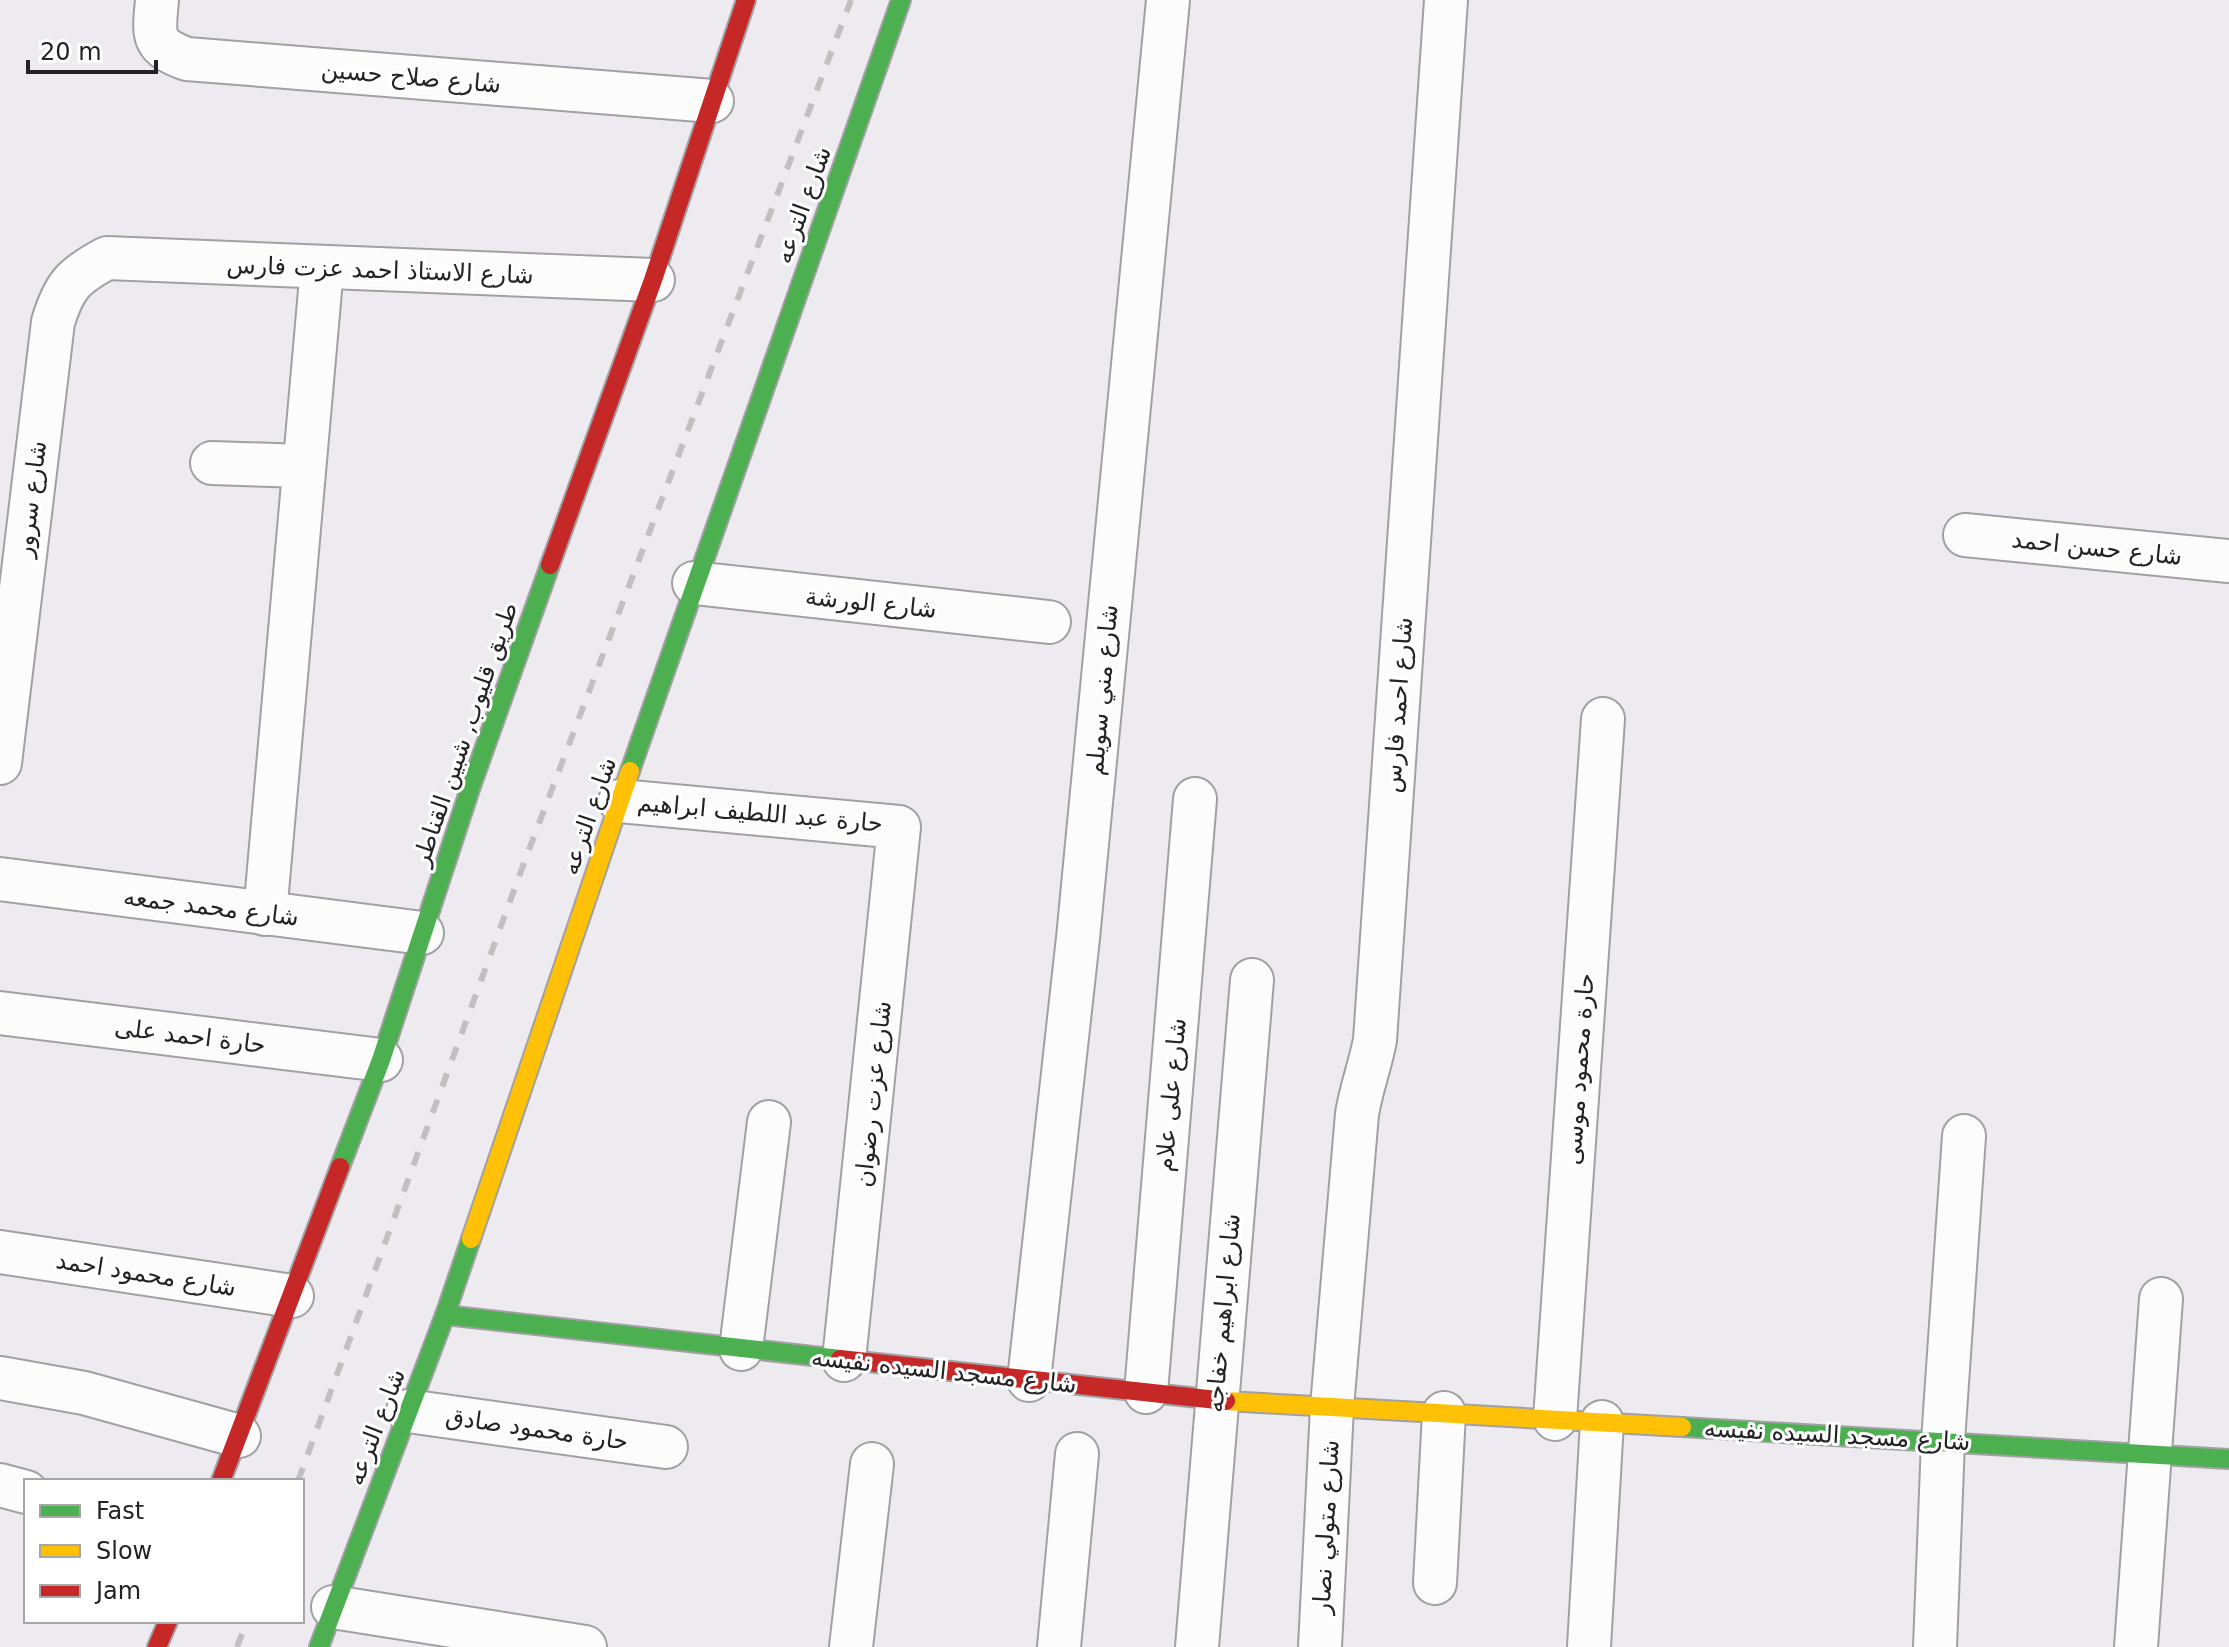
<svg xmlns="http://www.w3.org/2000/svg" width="2229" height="1647" font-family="'DejaVu Sans',Cairo,sans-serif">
	<rect width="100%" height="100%" fill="#edebf0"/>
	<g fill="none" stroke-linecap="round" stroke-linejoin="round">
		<g stroke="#a1a0a3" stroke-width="46">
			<g id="street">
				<path d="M157,0C154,35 150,46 187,59L712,101"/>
				<path d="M212,463L304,466"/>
				<path d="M1965,535L2229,561"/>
				<path d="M694,583L1049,622"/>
				<path d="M0,763L53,322C64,286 73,276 107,258L653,280"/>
				<path d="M620,801L899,827L844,1360"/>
				<path d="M0,879L422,933"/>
				<path d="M265,914L322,268"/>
				<path d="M0,1013L381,1060"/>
				<path d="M0,1252L292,1296"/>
				<path d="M741,1349L769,1122"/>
				<path d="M0,1378L84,1393L239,1436"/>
				<path d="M1029,1380L1078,938L1168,0"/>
				<path d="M1146,1392L1195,799"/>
				<path d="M408,1411L666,1447"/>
				<path d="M1555,1419L1603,719"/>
				<path d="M0,1485L26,1492"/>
				<path d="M1435,1583L1444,1413"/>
				<path d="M333,1607L585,1647"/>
				<path d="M851,1647L872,1464"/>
				<path d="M1059,1647L1077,1454"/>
				<path d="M1197,1647L1252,980"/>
				<path d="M1320,1647L1332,1407L1357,1114C1361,1089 1370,1066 1375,1040L1446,0"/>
				<path d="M1589,1647L1602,1422"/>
				<path d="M1935,1647L1943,1441L1964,1136"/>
				<path d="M2136,1647L2161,1299"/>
			</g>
		</g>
		<g stroke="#a1a0a3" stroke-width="22">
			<g id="fast">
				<path d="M630,771L901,0"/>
				<path d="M340,1167L381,1060L471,786L550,565"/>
				<path d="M445,1315L840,1359"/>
				<path d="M1682,1427L2229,1459"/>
				<path d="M319,1647L445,1315L471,1239"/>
			</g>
		</g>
		<g stroke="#a1a0a3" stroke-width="22">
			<g id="slow">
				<path d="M471,1239L630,771"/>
				<path d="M1226,1401L1682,1427"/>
			</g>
		</g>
		<g stroke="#a1a0a3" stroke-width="22">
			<g id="jam">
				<path d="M550,565L653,280L746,0"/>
				<path d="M840,1359L1226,1401"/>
				<path d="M221,1481L340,1167"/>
				<path d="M157,1647L168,1621"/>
			</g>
		</g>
		<use href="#street" stroke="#fcfcfd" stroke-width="42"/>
		<use href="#fast" stroke="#4caf50" stroke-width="18"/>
		<use href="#slow" stroke="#ffc107" stroke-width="18"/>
		<use href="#jam" stroke="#c62828" stroke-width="18"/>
		<g stroke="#c1c0c1" stroke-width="6" stroke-dasharray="14 14" stroke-linecap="butt">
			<path d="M298,1481L524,863L851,0"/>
			<path d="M237,1647L247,1621"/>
		</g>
	</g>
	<g text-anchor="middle" stroke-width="6" stroke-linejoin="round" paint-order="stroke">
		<g font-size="24" fill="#232226" stroke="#fff">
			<text transform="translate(411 77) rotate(5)" y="8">شارع صلاح حسين</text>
			<text transform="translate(803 205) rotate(-70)" y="8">شارع الترعه</text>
			<text transform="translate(380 270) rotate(2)" y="8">شارع الاستاذ احمد عزت فارس</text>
			<text transform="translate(31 499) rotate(-83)" y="8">شارع سرور</text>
			<text transform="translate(2097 548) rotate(6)" y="8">شارع حسن احمد</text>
			<text transform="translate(871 603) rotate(6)" y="8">شارع الورشة</text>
			<text transform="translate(1102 690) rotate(-85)" y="8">شارع مني سويلم</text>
			<text transform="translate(1398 705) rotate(-86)" y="8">شارع احمد فارس</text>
			<text transform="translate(465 734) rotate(-71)" y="8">طريق قليوب, شبين القناطر</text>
			<text transform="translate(760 813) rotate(5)" y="8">حارة عبد اللطيف ابراهيم</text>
			<text transform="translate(589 816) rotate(-71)" y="8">شارع الترعه</text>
			<text transform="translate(211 907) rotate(7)" y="8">شارع محمد جمعه</text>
			<text transform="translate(190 1036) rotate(7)" y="8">حارة احمد على</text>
			<text transform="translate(1579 1069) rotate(-86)" y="8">حارة محمود موسى</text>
			<text transform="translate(873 1094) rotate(-84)" y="8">شارع عزت رضوان</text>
			<text transform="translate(1171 1095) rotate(-85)" y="8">شارع على علام</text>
			<text transform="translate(146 1274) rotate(9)" y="8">شارع محمود احمد</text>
			<text transform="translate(1223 1313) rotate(-85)" y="8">شارع ابراهيم خفاجه</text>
			<text transform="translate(944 1371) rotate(6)" y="8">شارع مسجد السيده نفيسه</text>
			<text transform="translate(376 1427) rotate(-69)" y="8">شارع الترعه</text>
			<text transform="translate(537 1429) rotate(8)" y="8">حارة محمود صادق</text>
			<text transform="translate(1837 1435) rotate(3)" y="8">شارع مسجد السيده نفيسه</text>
			<text transform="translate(1326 1527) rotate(-87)" y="8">شارع متولي نصار</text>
		</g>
	</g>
	<rect x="24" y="1479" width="280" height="144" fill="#ffffff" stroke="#a7a7a8" stroke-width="2"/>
	<rect x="40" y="1505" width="40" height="12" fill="#4caf50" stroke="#a7a7a8" stroke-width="2"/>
	<text x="96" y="1519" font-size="24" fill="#232226">Fast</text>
	<rect x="40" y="1545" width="40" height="12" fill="#ffc107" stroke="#a7a7a8" stroke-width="2"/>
	<text x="96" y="1559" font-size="24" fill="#232226">Slow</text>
	<rect x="40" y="1585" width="40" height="12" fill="#c62828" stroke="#a7a7a8" stroke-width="2"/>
	<text x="96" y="1599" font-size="24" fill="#232226">Jam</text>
	<path d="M28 60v12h128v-12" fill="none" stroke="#232226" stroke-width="4"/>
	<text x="40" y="60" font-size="24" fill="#232226" stroke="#ffffff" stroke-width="6" paint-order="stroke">20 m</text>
</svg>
